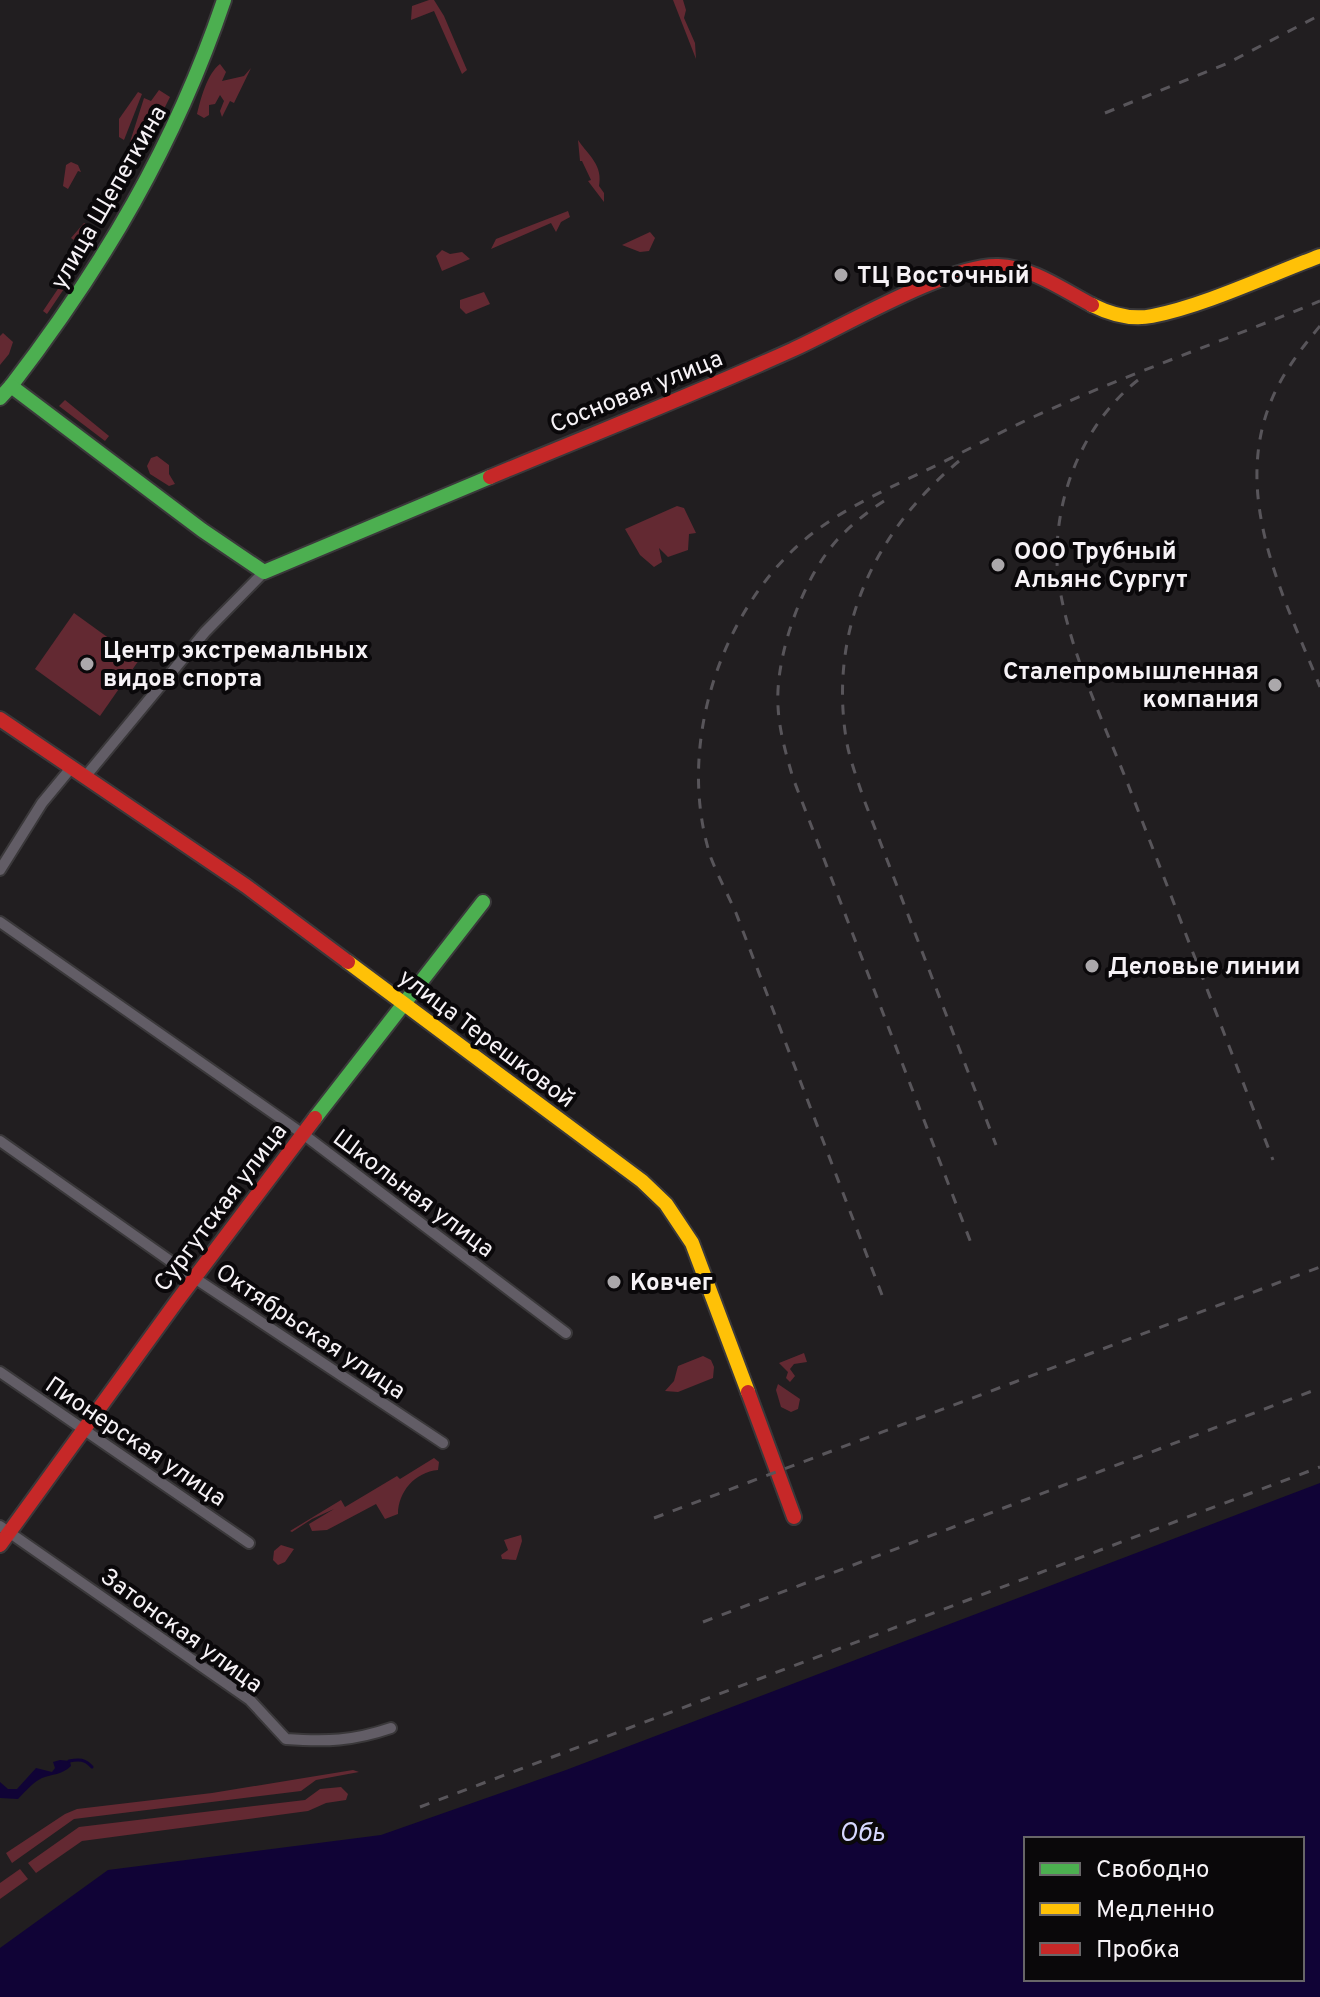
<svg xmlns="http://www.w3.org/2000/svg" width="1320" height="1997" font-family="Overpass,sans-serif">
	<rect width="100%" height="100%" fill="#211e20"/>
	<g fill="#632932">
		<path d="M429,0H434L444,16L467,70L462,74L434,11L411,20L412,6Z"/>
		<path d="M673,0H683L686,10L684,18L695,43L696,59Z"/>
		<path d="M220,64L226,72L222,81L244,76L251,68L234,103L230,101L222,117L220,111L224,101L220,95L215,104L209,105V115L204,118L197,114C201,98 207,74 220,64Z"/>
		<path d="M159,90L170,97L147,143L130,142L144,98L151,101Z"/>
		<path d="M138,92L142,94L124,140L119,137V119Z"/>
		<path d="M578,140C589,156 603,165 599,186L604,193V202L588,181L591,180L582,161H580Z"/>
		<path d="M71,162L78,165L81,172L78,171L68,189L63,186L66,165Z"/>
		<path d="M109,192L120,199L105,223L94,216Z"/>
		<path d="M568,211L570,217L561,222L556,232L551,223L491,249L496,239Z"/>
		<path d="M84,223L100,232L85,259L80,254L85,247L71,238Z"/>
		<path d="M650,232L655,238L649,251L640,252L622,245Z"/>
		<path d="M442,250L450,254L462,252L470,259L442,271L436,256Z"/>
		<path d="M64,267L76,271L47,314L43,311L70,271Z"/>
		<path d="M484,292L490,304L466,314L460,308V300Z"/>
		<path d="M3,333L13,342L9,354L0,365V336Z"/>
		<path d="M65,400L109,436L105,441L59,406Z"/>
		<path d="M157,456L169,465V474L175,484L169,486L150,474L147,466L151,458Z"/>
		<path d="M677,506L684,508L696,533L689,534L688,550L668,557L659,548L662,562L654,567L640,555L625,529Z"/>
		<path d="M74,613L139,660L100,716L35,669Z"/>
		<path d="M804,1353L807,1362L794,1364L790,1369L795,1376L790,1382L786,1378L788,1372L779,1363Z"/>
		<path d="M703,1356L711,1360L714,1367L713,1378L678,1392L665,1391L674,1381L678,1366Z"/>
		<path d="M778,1384L800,1399L798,1409L791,1412L781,1407L776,1390Z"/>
		<path d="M434,1458L439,1462L438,1470C415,1472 398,1492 398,1514L385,1519L376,1504L327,1530L312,1531L309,1524L334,1509L312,1519L292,1532L290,1531L341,1500L345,1507L397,1476L400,1479Z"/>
		<path d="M521,1535L522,1541L516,1560L502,1559L501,1555L508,1550L504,1540Z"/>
		<path d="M281,1545L294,1549L285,1562L278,1565L273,1560L274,1551Z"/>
		<path d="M353,1770L359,1772L316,1780L301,1791L74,1819L12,1863L6,1853L65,1814L77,1809L212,1793Z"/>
		<path d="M341,1787L348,1794L346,1800L326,1803L308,1811L82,1841L36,1873L28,1863L79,1827L305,1800L320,1789Z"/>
		<path d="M20,1869L28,1879L0,1899V1883Z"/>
	</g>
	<g fill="#100336" fill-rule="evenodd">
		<path d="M1320,1483V1997H0V1948L108,1870L381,1835L566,1770ZM1302,1839V1979H1026V1839Z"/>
		<path d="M60,1760L70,1761L71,1766C62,1775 52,1774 42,1778C32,1783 26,1791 18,1799L0,1798V1782L8,1789H17L36,1768L52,1772L55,1768L53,1762Z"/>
	</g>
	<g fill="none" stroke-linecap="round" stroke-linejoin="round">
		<path stroke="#100336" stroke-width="3" d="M69,1761C79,1759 85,1759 92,1767"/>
		<g stroke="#3a383a" stroke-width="14">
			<g id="street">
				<path d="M85,777L205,632L264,572"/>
				<path d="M0,870L42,803L71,768"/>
				<path d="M0,922L303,1134L566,1333"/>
				<path d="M0,1141L193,1277L443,1443"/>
				<path d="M0,1372L249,1543"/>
				<path d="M0,1526L250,1700L286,1739C326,1742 353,1741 391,1728"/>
			</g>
		</g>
		<g stroke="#3a383a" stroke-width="18">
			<g id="fast">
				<path d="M11,386C104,265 175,145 224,0"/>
				<path d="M0,398L11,386L202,530L264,572L490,477"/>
				<path d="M315,1118L483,902"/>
			</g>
		</g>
		<g stroke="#3a383a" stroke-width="18">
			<g id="slow">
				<path d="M1092,305C1110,314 1132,320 1152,316C1204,306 1269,275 1320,256"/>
				<path d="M348,962L642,1181L666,1204L692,1243L748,1392"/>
			</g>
		</g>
		<g stroke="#3a383a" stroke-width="18">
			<g id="jam">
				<path d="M490,477C590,435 693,395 792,350C841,328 948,264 998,266C1032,267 1063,290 1092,305"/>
				<path d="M0,719L246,886L348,962"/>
				<path d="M748,1392L794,1517"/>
				<path d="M0,1545L177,1301L315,1118"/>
			</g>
		</g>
		<use href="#street" stroke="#625d66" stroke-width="10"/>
		<use href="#fast" stroke="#4caf50" stroke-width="14"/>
		<use href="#slow" stroke="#ffc107" stroke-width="14"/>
		<use href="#jam" stroke="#c62828" stroke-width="14"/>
		<g stroke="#58555a" stroke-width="3" stroke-dasharray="10 10" stroke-linecap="butt">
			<path d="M1105,113L1226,64L1320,15"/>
			<path d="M1320,326C1299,351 1279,378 1268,409C1234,504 1286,601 1320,687"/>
			<path d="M1138,380C1085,422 1055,493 1057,562C1060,632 1103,720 1129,787C1177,911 1225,1036 1273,1160"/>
			<path d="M959,461C875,531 829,628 846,738C849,758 857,778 863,797L996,1145"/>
			<path d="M884,501C867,512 850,526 837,540C803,578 775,655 778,706C779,730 786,754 793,778L971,1243"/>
			<path d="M882,1295L736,913C728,895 718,876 711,858C677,754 715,626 792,551C832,512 888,489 937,465C975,446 1012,426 1051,409C1139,370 1231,338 1320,301"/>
			<path d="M654,1518L1320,1267"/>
			<path d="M703,1622L1320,1388"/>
			<path d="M420,1807L1320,1467"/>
		</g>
	</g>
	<g fill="#aba8ab" stroke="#0a080a" stroke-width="3">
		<circle cx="841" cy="275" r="8"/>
		<circle cx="998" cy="565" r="8"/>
		<circle cx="87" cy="664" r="8"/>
		<circle cx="1275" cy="685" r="8"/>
		<circle cx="1092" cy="966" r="8"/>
		<circle cx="614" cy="1282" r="8"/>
	</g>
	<g text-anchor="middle" stroke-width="8" stroke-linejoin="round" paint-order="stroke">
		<g font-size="24" fill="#f6f2f6" stroke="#0a080a">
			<text transform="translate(108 197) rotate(-60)" y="8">улица Щепеткина</text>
			<text transform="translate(636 391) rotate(-22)" y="8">Сосновая улица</text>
			<text transform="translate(487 1038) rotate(37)" y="8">улица Терешковой</text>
			<text transform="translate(414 1193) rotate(37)" y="8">Школьная улица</text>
			<text transform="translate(220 1207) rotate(-53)" y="8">Сургутская улица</text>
			<text transform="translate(311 1331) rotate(34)" y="8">Октябрьская улица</text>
			<text transform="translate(136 1441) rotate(34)" y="8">Пионерская улица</text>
			<text transform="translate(182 1630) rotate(36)" y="8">Затонская улица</text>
		</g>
		<g font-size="24" font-weight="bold" fill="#f6f2f6" stroke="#0a080a" text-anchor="start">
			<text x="857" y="283">ТЦ Восточный</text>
			<text x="1014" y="559">ООО Трубный<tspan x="1014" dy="28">Альянс Сургут</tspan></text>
			<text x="103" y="658">Центр экстремальных<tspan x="103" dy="28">видов спорта</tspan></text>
			<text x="1259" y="679" text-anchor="end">Сталепромышленная<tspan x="1259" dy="28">компания</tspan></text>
			<text x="1108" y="974">Деловые линии</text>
			<text x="630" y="1290">Ковчег</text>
		</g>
		<g font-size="26" font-style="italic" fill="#d6d7ff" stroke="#0a080a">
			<text x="862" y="1841">Обь</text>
		</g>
	</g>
	<rect x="1024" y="1837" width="280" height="144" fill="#0a080a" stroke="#686668" stroke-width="2"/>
	<rect x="1040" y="1863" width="40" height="12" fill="#4caf50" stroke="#686668" stroke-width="2"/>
	<text x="1096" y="1877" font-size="24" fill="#f6f2f6">Свободно</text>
	<rect x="1040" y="1903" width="40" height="12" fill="#ffc107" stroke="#686668" stroke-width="2"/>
	<text x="1096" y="1917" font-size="24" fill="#f6f2f6">Медленно</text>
	<rect x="1040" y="1943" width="40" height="12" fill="#c62828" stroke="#686668" stroke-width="2"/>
	<text x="1096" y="1957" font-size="24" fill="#f6f2f6">Пробка</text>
</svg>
